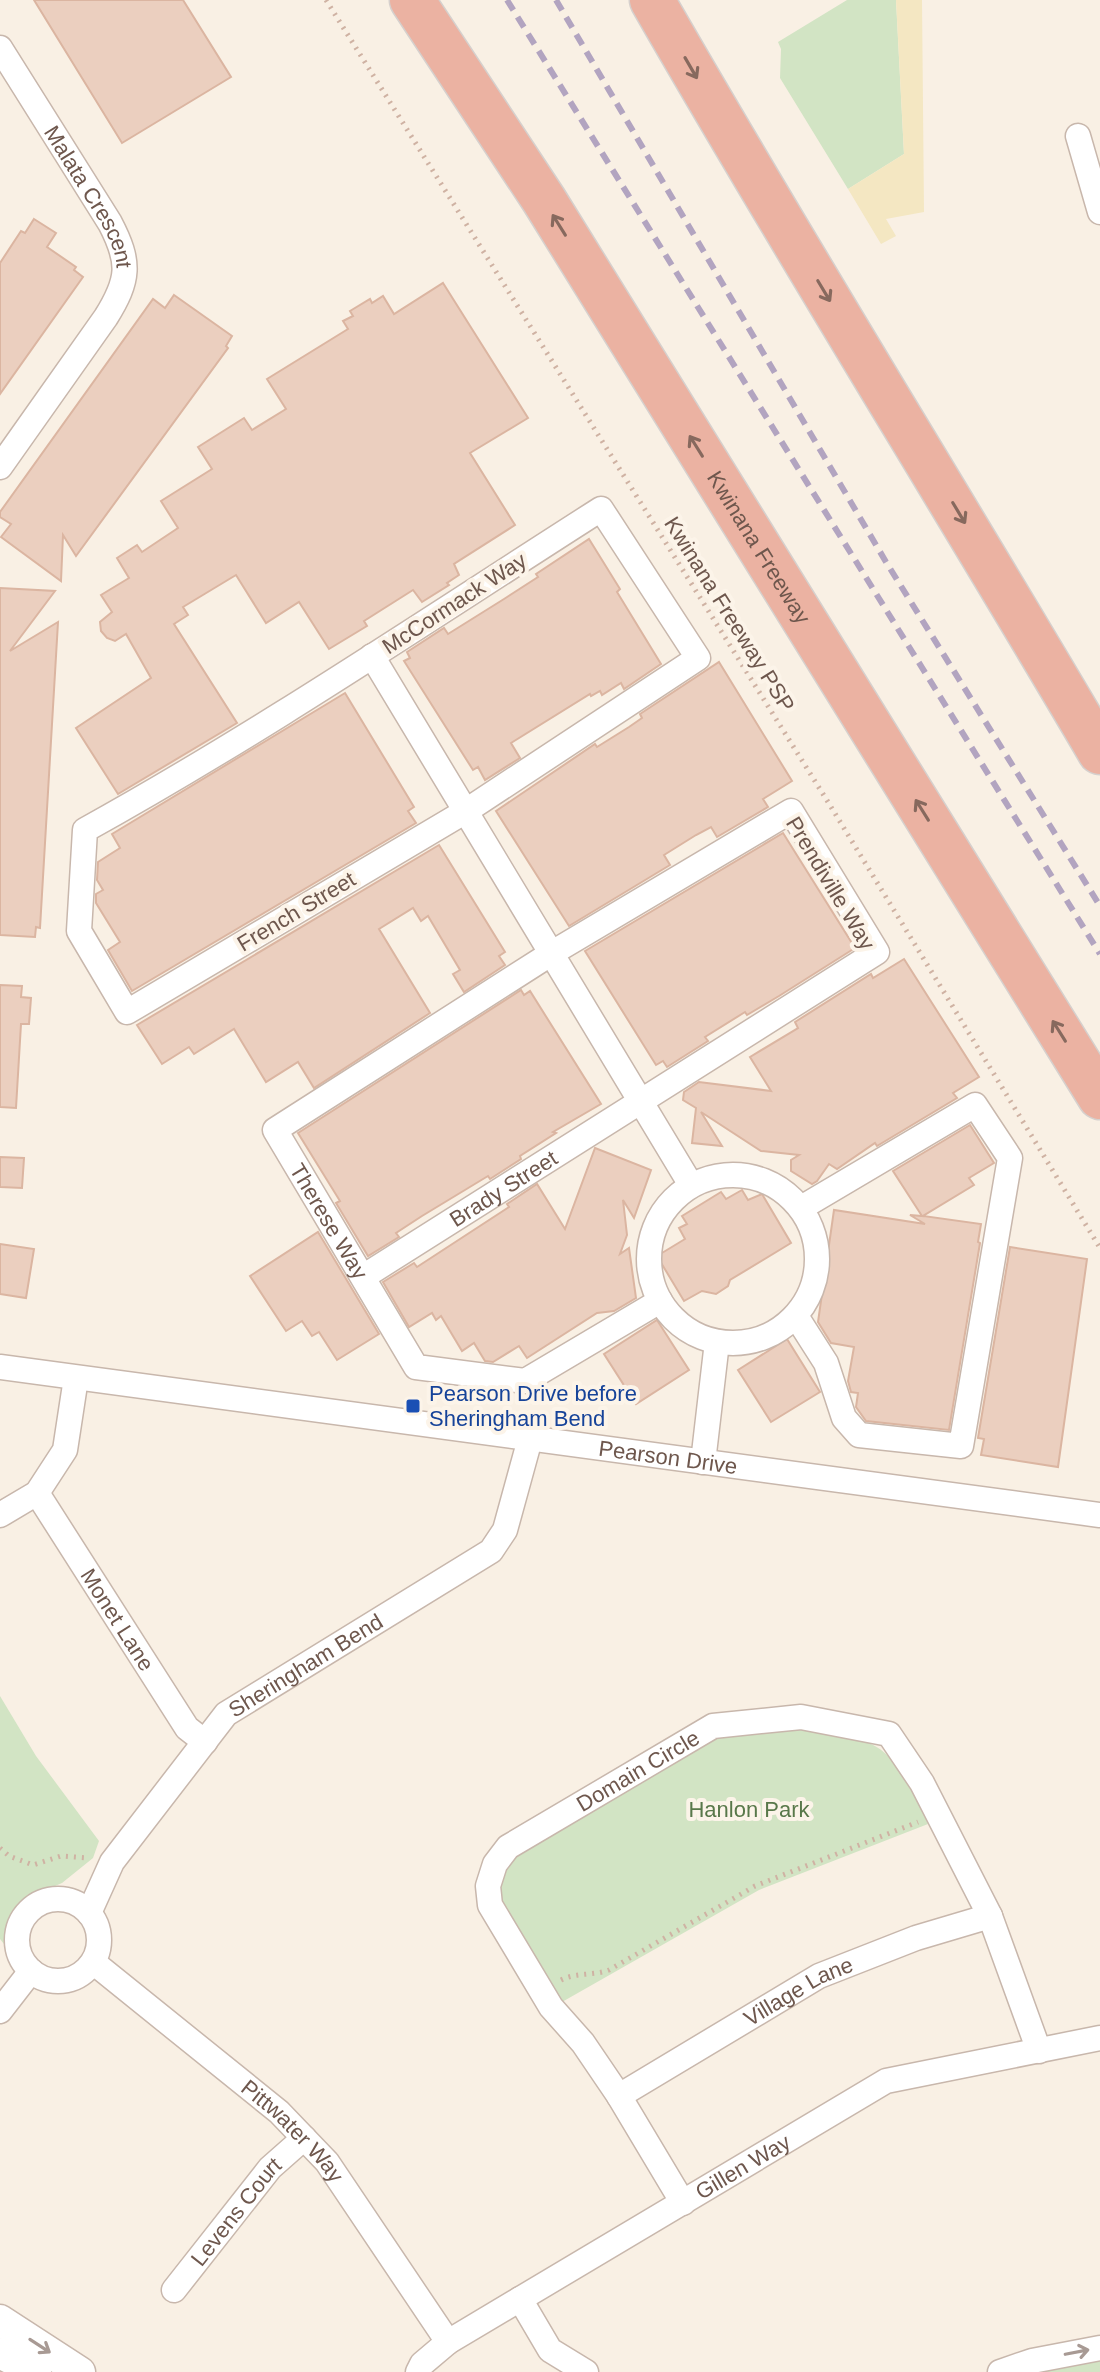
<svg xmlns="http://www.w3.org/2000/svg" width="1100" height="2372" font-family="Arial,sans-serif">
	<rect width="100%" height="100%" fill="#f9f0e4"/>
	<g fill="#d2e4c4">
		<path d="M847,0H896L904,154L848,189L780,78L781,49L778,42Z"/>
		<path d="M0,1696L36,1756L99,1841L93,1858L62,1883L34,1895L22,1904L11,1920L4,1944L0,1939Z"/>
		<path d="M759,1727C796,1731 859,1728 886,1754C904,1771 919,1802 928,1824L759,1890L562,2002L503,1909L500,1880L514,1857L702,1744L732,1732Z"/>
		<path d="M1100,2360V2372H1038Z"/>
	</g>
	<path fill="#f4e7c2" d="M896,0H922L924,212L886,219L896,236L881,244L848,189L904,154Z"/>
	<g fill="#ebcfbf" stroke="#dbb5a1" stroke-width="2">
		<path d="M34,0H183L231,77L122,143Z"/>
		<path d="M34,219L56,233L47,247L76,267L74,270L83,277L0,394V263L21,231L25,233Z"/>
		<path d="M443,283L528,418L470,453L515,525L454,564L459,575L447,583L449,585L422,602L413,590L364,621L367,626L329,649L299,602L266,623L236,575L183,607L188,615L174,624L237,723L118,794L76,728L151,678L126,634L115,641L107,638L101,631L100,622L112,612L101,595L129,578L117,558L137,545L142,552L178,528L161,501L212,469L198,447L244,418L252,430L286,409L267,379L348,329L343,321L353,316L350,311L370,299L372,303L383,296L394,314Z"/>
		<path d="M174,295L232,336L226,346L228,348L76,556L63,535L61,581L1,537L11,524L0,517V512L153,299L165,308Z"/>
		<path d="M589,539L620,589L617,592L661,664L624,689L621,683L602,695L600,691L591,696L590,694L511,743L520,758L485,780L478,767L473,770L404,661L410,658L407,652L444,628L448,634L504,599L538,577L536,574Z"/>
		<path d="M0,588L55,591L10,651L58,622L40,928L36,927L35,937L0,935Z"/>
		<path d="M719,662L792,781L763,799L768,807L717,837L711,827L696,835L664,855L670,865L569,926L496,811L595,744L597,747L629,727L642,718L640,714Z"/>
		<path d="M345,693L414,807L408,811L416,823L132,991L108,950L120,942L96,903V894L103,890L97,880L98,862L120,848L112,834Z"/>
		<path d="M783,833L855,948L779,996L747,1015L745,1012L705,1037L708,1041L667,1067L663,1061L656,1065L585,951Z"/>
		<path d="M439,845L505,952L499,956L505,965L464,992L453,974L460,970L428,916L421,921L413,908L379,929L430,1013L314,1088L298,1062L266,1082L234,1029L194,1054L189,1047L162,1064L137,1025Z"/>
		<path d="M904,959L979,1077L953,1093L957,1098L877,1146L875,1143L837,1169L829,1164L817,1181L812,1184L791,1171V1160L799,1155L761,1151L701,1112L722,1146L692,1143L696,1108L683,1100L684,1092L699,1082L771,1091L750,1057L798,1028L795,1022L871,974L873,978Z"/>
		<path d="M0,985L22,986L21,997L31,998L29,1024H21L16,1108L0,1107Z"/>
		<path d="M521,990L524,995L530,991L601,1104L553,1132L556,1133L520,1156L521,1159L490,1179L488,1176L422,1216L396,1233L399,1237L368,1256L336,1203L340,1201L298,1133Z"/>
		<path d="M970,1125L994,1163L969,1178L974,1185L923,1216L981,1224L978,1242L980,1243L949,1430L866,1421L856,1407L858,1393L851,1392L848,1381L854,1347L831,1343L818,1322L834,1210L925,1224L910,1215L922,1216L893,1171Z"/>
		<path d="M595,1148L651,1170L634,1218L623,1200L627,1235L620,1254L629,1248L636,1298L614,1311L597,1313L527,1358L519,1346L493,1362L485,1361L474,1343L462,1351L441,1316L436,1320L432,1313L409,1327L383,1282L414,1263L417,1267L509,1207L507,1204L537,1184L565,1229Z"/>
		<path d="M0,1157L24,1158L22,1188L0,1187Z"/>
		<path d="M742,1190L748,1200L762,1194L791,1243L730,1280L728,1286L716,1294L702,1291L684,1301L657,1256L685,1239L679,1228L687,1224L682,1216L721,1192L726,1199Z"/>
		<path d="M318,1232L379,1334L337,1360L319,1332L312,1336L302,1321L286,1331L250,1276Z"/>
		<path d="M0,1244L34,1249L26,1298L0,1294Z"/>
		<path d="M1010,1247L1087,1259L1058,1467L981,1455L984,1439L978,1438Z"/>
		<path d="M657,1320L689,1370L636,1404L604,1354Z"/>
		<path d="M787,1339L820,1392L771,1422L738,1370Z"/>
	</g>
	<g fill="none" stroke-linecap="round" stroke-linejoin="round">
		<g stroke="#c8b7ac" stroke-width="27">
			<g id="minor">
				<path id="s1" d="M0,48L110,223C131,263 129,280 106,317L0,467"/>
				<path d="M1078,136L1100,212"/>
				<path d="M601,509L698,658L466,811L127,1012L79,931L85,830C262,732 430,618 601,509Z"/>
				<path d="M372,656L691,1185"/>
				<circle cx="733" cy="1259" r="84"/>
				<path id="s2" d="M363,1277L877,952L791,811L552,953L275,1130L416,1367L525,1381L660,1301"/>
				<path d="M796,1316L826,1363L844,1418L859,1435L961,1446L1010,1158L975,1105L801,1208"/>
				<path id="s3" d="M0,1367L1100,1515"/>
				<path d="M703,1462L717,1342"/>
				<path id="s4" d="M37,1493L187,1728L205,1742"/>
				<path d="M0,1515L37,1493L65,1450L76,1378"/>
				<circle cx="58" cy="1940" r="41"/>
				<path id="s5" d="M89,1913L112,1862L226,1714L491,1551L505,1530L530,1439"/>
				<path id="s6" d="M93,1962L279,2112L327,2162L448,2342"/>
				<path d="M0,2011L31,1971"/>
				<path id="s7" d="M619,2096L819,1976L916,1938L990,1916"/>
				<path id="s8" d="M683,2203L619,2096L583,2043L551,2007L490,1905L488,1886L495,1864L508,1847L713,1726L801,1717L889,1734L922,1783L990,1916L1039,2051"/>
				<path id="s9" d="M174,2290L270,2168L304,2138"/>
				<path d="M520,2299L550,2350L586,2372"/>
				<path id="s10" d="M418,2372L422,2364L448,2342L886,2081L1100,2038"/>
				<path d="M1000,2372L1032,2361L1100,2348"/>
			</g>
		</g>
		<g stroke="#c8b7ac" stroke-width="33">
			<g id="tertiary">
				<path d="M0,2320L80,2372"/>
				<path d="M0,2353L36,2372"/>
			</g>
		</g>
		<g stroke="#d6d0cd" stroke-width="47">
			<g id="motorway">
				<path id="s11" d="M412,0L544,200L1100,1097"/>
				<path d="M652,0C797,253 952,500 1100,752"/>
			</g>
		</g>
		<g stroke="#cfb2a3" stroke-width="5" stroke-dasharray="2 6" stroke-linecap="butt">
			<path d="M326,0L828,802L1100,1248"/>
			<path d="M0,1848L9,1856L33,1865L61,1856L89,1858"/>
			<path d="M561,1980C577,1972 593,1976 609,1970L755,1886L918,1822"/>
		</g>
		<use href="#minor" stroke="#fff" stroke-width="24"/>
		<use href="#tertiary" stroke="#fff" stroke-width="30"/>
		<use href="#motorway" stroke="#ebb2a2" stroke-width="44"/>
		<g stroke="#b2a4c0" stroke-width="6" stroke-dasharray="12 8" stroke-linecap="butt">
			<path d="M507,0L1100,954"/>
			<path d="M556,0L886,562L1100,906"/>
		</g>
	</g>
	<defs><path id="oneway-shaft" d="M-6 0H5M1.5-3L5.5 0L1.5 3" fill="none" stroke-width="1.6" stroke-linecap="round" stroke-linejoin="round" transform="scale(2)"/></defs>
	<g stroke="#87695e">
		<use href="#oneway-shaft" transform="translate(691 68) rotate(60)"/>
		<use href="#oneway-shaft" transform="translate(559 225) rotate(-122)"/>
		<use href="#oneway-shaft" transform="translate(824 291) rotate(59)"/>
		<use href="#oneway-shaft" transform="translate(696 446) rotate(-122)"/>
		<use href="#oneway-shaft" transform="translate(959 513) rotate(59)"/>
		<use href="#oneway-shaft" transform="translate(922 810) rotate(-122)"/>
		<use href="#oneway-shaft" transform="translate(1059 1031) rotate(-122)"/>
	</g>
	<g stroke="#a89a94">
		<use href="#oneway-shaft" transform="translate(40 2346) rotate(33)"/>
		<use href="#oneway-shaft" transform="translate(1077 2352) rotate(-11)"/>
	</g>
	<rect fill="#1a4fb4" stroke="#fcf4e9" stroke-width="3" x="405" y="1398" width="16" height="16" rx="4"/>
	<g text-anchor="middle" stroke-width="8" stroke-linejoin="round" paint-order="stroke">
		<g font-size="22" fill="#6e574d" stroke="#fcf4e9">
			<text dy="8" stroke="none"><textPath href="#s1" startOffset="174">Malata Crescent</textPath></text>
			<text dy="8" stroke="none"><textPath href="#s11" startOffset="648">Kwinana Freeway</textPath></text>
			<text transform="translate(454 603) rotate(-33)" y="8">McCormack Way</text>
			<text transform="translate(730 614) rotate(58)" y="8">Kwinana Freeway PSP</text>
			<text transform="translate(831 883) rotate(59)" y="8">Prendiville Way</text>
			<text transform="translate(296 911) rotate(-31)" y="8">French Street</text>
			<text dy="8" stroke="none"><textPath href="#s2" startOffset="166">Brady Street</textPath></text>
			<text dy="8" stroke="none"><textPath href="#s2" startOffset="1486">Therese Way</textPath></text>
			<text dy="8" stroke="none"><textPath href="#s3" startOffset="674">Pearson Drive</textPath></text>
			<text dy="8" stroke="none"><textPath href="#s4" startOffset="150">Monet Lane</textPath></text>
			<text dy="8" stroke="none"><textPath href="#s5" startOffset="336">Sheringham Bend</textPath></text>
			<text dy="8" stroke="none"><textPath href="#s8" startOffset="570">Domain Circle</textPath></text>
			<text dy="8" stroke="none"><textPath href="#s7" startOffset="208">Village Lane</textPath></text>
			<text dy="8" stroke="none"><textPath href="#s6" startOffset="262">Pittwater Way</textPath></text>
			<text dy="8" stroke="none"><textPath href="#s10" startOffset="386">Gillen Way</textPath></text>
			<text dy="8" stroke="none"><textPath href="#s9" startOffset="100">Levens Court</textPath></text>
		</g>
		<g font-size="22" fill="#164399" stroke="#fcf4e9" text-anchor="start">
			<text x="429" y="1401">Pearson Drive before<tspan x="429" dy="25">Sheringham Bend</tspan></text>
		</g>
		<g font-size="22" fill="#59784a" stroke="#fcf4e9">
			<text x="749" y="1817">Hanlon Park</text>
		</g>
	</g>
</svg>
